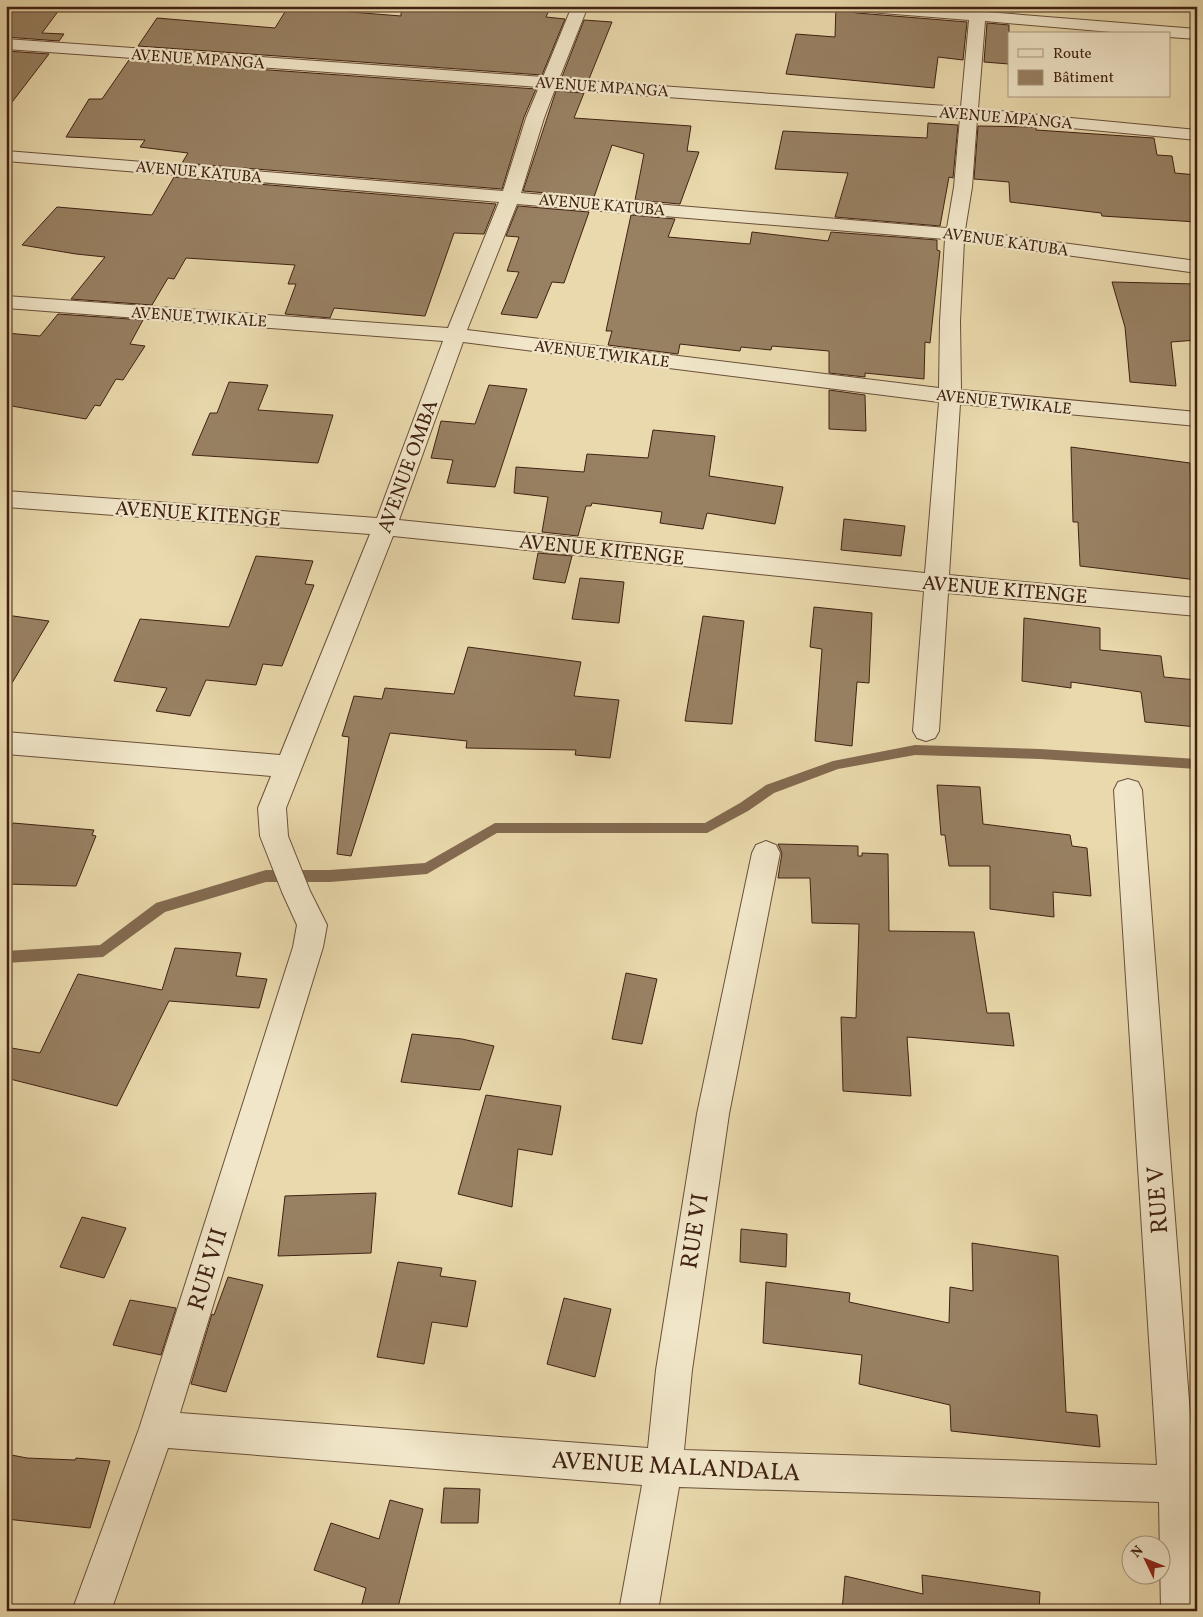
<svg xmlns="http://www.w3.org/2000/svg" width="1203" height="1617" font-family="Vollkorn,serif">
	<rect width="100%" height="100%" fill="#e9d9ac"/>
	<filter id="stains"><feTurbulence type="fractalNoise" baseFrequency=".004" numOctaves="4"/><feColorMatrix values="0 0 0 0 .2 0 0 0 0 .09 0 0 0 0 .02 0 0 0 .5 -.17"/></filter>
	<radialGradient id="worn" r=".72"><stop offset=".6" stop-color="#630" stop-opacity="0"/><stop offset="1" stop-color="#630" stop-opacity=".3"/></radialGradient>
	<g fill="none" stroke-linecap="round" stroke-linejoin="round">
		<path fill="#836a50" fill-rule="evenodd" d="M915,745L1040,749L1197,759V769L1040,759L915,755L838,769L774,793L748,811L707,833H497L427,874L330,882H266L165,912L103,957L6,963V951L100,945L156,903L266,870H330L425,863L495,823H705L740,803L766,785L833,761Z"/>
	</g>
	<g fill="#988163" stroke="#402113">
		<path d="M6,6H62L42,33L64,34L59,41L6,37Z"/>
		<path d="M401,6H551L546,17L565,19L542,75L138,46L157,18L275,28L288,7L401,16Z"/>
		<path d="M836,6H847L850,11L857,13L967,22L963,60L938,57L934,88L786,74L796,34L835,37Z"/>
		<path d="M584,20L612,22L589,79L562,77Z"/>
		<path d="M987,23L1009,25V64L984,62Z"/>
		<path d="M6,51L49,54L6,110Z"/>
		<path d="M129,60L536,89L524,117L502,189L182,163L188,153L140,147L145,140L66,137L89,99H102Z"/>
		<path d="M556,91L584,93L574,118L691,126L687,151L699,152L680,204L635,200L644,154L612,145L594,197L523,191Z"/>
		<path d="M928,123L958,125L953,178L949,177L940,226L835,217L848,173L775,169L783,131L927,138Z"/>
		<path d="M978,126L1036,127V130L1154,138L1157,155L1172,156L1175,173L1197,175V222L1102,216L1101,213L1010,202L1009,182L974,179Z"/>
		<path d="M174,177L496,204L484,234L454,233L425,316L334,308L330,318L285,314L296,284H288L295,265L186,258L174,279L168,278L152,305L71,299L105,257L76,254L22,245L57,207L152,215Z"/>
		<path d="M518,206L589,212L564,283L552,282L537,318L501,314L519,272L507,271L519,237L506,236Z"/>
		<path d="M631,215L675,219L668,237L750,244L752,232L828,241L831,232L937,240V250L940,251L930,343L925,342L924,379L865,373V377L829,373V351L772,346L771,350L741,347L740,351L680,344L678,354L608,345L612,331H606Z"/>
		<path d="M1112,282L1197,284V340L1171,342L1176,386L1130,382L1125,327Z"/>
		<path d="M58,314L143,320L130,344L145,346L123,380L116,379L100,406L95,405L86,419L6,405V333L40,336Z"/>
		<path d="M229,382L268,385L258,410L333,415L318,463L192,455L210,413H217Z"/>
		<path d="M489,385L527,389L495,487L447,483L453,460L431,458L441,421L475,424Z"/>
		<path d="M829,390L865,395L866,431L829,429Z"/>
		<path d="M653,430L715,436L709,476L783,487L775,524L707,513L703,529L660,523L662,512L592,503L591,506H586L578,536L542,532L548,497L514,493L516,467L584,472L587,454L648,458Z"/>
		<path d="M1071,447L1190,463L1192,522L1196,523L1197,540V580L1080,566L1078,522H1073Z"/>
		<path d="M844,519L905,526L901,556L841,550Z"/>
		<path d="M538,553L572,556L565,583L533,579Z"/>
		<path d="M256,556L313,561L305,584L314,585L282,666L263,664L256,685L206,680L190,716L156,711L167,688L114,681L140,619L229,627Z"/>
		<path d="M580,578L624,582L619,623L572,619Z"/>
		<path d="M814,607L872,613L869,683L857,682L852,746L815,741L822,649L810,647Z"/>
		<path d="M6,615L49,621L6,693Z"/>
		<path d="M703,616L744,621L732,724L685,721Z"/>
		<path d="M1024,618L1100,628V650L1161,656L1164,677L1197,680V727L1145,722L1141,692L1071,682V688L1022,681Z"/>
		<path d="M468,647L581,662L574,696L619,700L610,758L575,755L576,750L466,748L467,741L390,733L351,856L337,854L349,737L342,736L354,696L382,699L385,688L454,694Z"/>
		<path d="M937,785L980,787L983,824L1070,835L1072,846L1087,848L1091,896L1053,892L1054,917L990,909V866H949L945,835H941Z"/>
		<path d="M13,823L94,830L92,835L96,836L76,886L6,884V840Z"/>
		<path d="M778,844L858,846V856H862V853L888,854L889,931L974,932L987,1013H1009L1014,1046L907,1037L911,1096L843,1091L841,1017L856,1018L859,924L812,923L810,878H778L782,853Z"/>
		<path d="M175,948L241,953L236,976L267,979L259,1008L169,1001L117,1106L6,1078V1047L40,1053L78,974L162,990Z"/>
		<path d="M626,973L657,979L642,1044L612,1039Z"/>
		<path d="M412,1034L462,1039L494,1046L480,1090L401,1082Z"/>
		<path d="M486,1095L561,1106L552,1155L518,1149L512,1207L458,1194Z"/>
		<path d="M376,1193L371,1253L278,1256L285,1196Z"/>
		<path d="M82,1217L126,1228L104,1278L60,1267Z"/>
		<path d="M741,1229L787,1234L786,1267L740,1262Z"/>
		<path d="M972,1243L1058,1256L1066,1412L1097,1415L1100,1447L951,1431L950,1405L859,1384L862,1355L763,1343L766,1282L850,1293L849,1302L949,1323L950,1287L973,1291Z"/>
		<path d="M398,1262L442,1268L440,1276L476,1281L467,1327L432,1322L424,1364L377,1357Z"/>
		<path d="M228,1277L263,1285L226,1392L191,1384L212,1314L214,1315Z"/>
		<path d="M564,1298L611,1309L595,1377L547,1364Z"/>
		<path d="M130,1300L176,1308L161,1355L113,1345Z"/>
		<path d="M6,1454L27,1458L75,1460L76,1458L110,1461L90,1528L6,1519Z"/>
		<path d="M444,1488L480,1489L478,1523H441Z"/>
		<path d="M390,1500L423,1509L397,1611H360L366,1588L314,1570L331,1523L379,1539Z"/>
		<path d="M922,1575L1040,1592L1039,1611H842L845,1576L923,1594Z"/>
	</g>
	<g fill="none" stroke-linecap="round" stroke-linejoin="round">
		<g stroke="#6a4f39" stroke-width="2">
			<path id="street" d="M572,6H588L559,79L961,107L969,20L857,11L851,9L849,6H919L971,11L972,6H988L986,12L1197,29V39L1169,37V34H1134L985,21L978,109L1197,130V140L977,119L972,187L965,230L1197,261V273L964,241L960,321L961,390L1197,412V426L960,404L949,575L1197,598V616L948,593L939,731L935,738L926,741L917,738L913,731L924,591L393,536L286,808L288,836L310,891L327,925L323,947L180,1413L648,1448L656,1370L697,1114L752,853L756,845L766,841L776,845L780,853L729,1114L692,1370L684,1450L1157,1465L1114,790L1118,782L1128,779L1138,782L1142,790L1194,1466H1197V1611H1161L1159,1502L679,1487L658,1611H619L642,1485L168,1448L111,1611H72L139,1429L293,947L297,925L282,892L260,836L258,808L271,776L6,754V732L280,755L370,534L6,507V491L377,518L443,341L6,308V296L448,328L499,202L6,161V151L503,191L526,118L539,87L6,49V39L543,77ZM555,89L960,118L954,187L947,228L521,193L544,118ZM517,204L945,239L940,321L939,388L467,330ZM463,342L939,402L925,573L399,520Z"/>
		</g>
		<use href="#street" fill="#f1e6c9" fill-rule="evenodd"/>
	</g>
	<g text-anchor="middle" stroke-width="4.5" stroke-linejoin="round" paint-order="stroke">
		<g font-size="16" fill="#402113" stroke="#f1e6c9">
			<text transform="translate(198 58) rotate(4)" y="6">AVENUE MPANGA</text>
			<text transform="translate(602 86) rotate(4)" y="6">AVENUE MPANGA</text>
			<text transform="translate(1006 117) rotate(5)" y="6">AVENUE MPANGA</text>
			<text transform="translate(199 171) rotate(5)" y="6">AVENUE KATUBA</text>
			<text transform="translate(602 204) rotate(5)" y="6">AVENUE KATUBA</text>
			<text transform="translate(1006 241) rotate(8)" y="6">AVENUE KATUBA</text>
			<text transform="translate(199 316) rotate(4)" y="6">AVENUE TWIKALE</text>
			<text transform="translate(602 353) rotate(7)" y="6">AVENUE TWIKALE</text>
			<text transform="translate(1004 401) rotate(6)" y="6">AVENUE TWIKALE</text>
		</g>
		<g font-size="20" fill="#402113" stroke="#f1e6c9">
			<text transform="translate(407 466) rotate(-70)" y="7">AVENUE OMBA</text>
			<text transform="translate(198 513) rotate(4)" y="7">AVENUE KITENGE</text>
			<text transform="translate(602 549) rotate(6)" y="7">AVENUE KITENGE</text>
			<text transform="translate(1005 589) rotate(5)" y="7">AVENUE KITENGE</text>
		</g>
		<g font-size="24" fill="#402113" stroke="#f1e6c9">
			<text transform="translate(1157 1200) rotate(-94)" y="8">RUE V</text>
			<text transform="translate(694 1231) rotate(-81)" y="8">RUE VI</text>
			<text transform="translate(207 1269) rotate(-73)" y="8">RUE VII</text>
			<text transform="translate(676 1466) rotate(3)" y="8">AVENUE MALANDALA</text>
		</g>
	</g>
	<rect width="1203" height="1617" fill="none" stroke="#e9d9ac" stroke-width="25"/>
	<rect x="8" y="8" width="1188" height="1602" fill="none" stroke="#402113" stroke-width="2.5"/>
	<rect x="12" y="12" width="1178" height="1592" fill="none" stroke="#402113"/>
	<rect x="1008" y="32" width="162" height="65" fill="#f1e6c9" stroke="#aa9780"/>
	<rect x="1018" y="49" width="25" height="8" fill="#f1e6c9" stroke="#aa9780"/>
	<text x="1053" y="58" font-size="15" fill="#402113">Route</text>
	<rect x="1018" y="70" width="25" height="15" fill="#988163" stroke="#aa9780"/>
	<text x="1053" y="82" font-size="15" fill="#402113">Bâtiment</text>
	<g transform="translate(1146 1560) rotate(313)"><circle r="24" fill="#f1e6c9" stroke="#aa9780"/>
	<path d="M0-4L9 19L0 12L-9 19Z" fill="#8f2418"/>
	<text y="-8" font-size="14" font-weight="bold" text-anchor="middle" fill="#402113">N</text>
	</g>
	<rect width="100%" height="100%" filter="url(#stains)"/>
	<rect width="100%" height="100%" fill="url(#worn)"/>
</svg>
